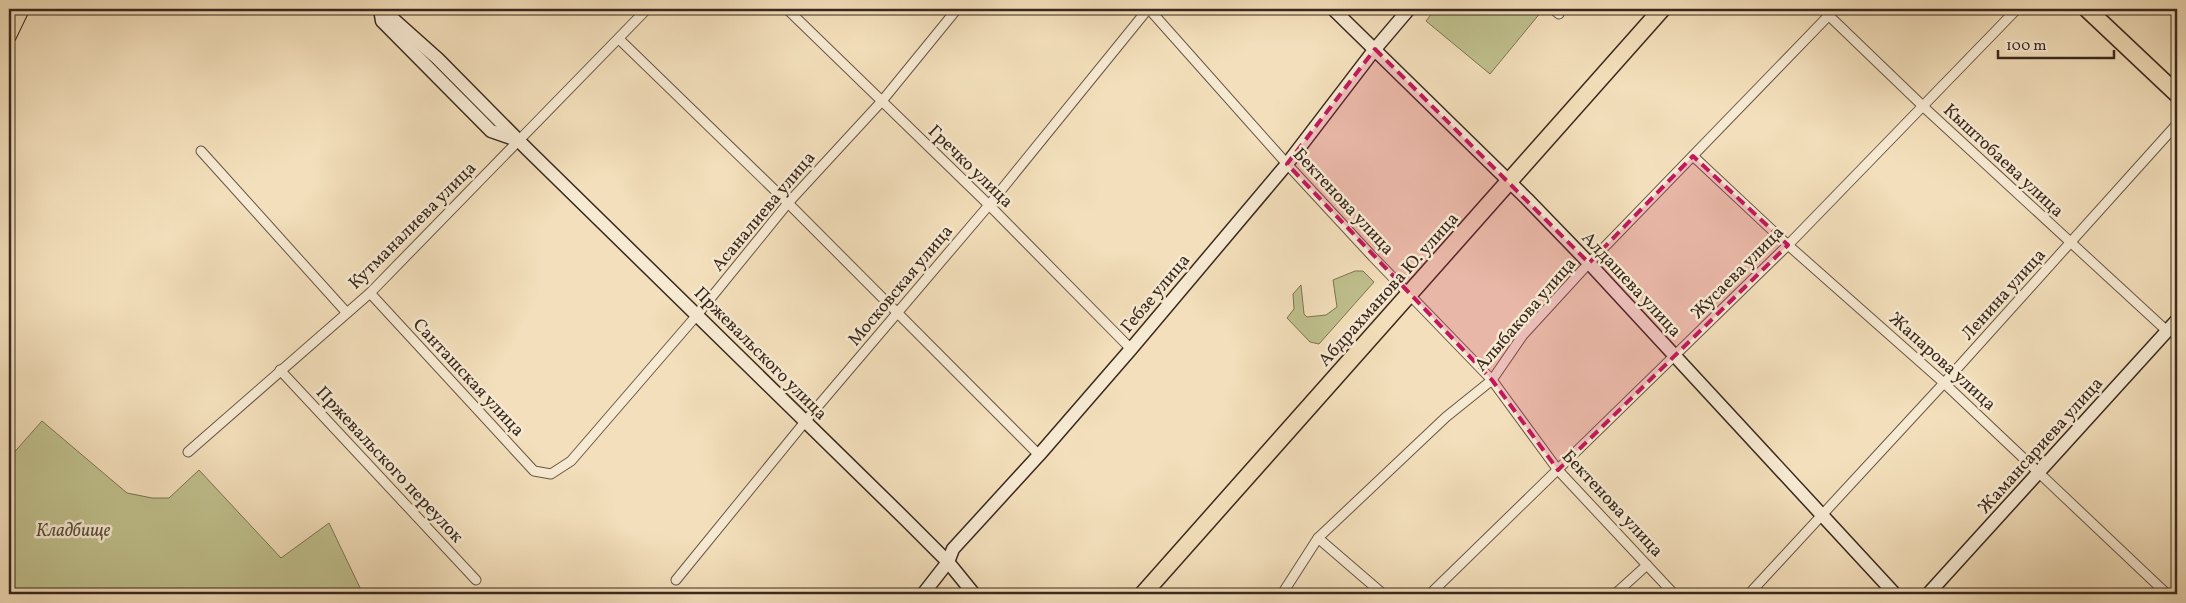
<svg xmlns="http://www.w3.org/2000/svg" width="2186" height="603" font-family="Vollkorn,serif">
	<rect width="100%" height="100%" fill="#f3dfbb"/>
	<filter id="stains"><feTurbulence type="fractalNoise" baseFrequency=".004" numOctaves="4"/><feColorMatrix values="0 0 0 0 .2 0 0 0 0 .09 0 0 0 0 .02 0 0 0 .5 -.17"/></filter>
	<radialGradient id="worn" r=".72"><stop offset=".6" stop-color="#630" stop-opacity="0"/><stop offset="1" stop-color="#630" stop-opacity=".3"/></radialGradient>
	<g fill="#bfc08d" stroke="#7c7455">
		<path d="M1435,9H1538L1541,12L1490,74L1426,21Z"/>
		<path d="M1355,271H1363L1374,282L1319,344L1310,342L1287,318L1294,309L1293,294L1301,285L1304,314L1307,317L1326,315L1337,307L1333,280Z"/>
		<path d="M42,421L127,493L152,498H169L199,470L281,558L329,523L363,594H9V458Z"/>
	</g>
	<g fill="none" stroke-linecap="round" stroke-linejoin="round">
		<g stroke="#685644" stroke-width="11">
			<g id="street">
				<path d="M787,9L989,205L1131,349"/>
				<path d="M1149,9L1287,164L1373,257L1492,380L1558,470L1674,594"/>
				<path d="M1553,9L1559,14"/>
				<path d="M1822,9L1928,111L2167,331"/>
				<path d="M619,39L788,203L1039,455"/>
				<path d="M201,151L347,313"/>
				<path d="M1693,156L1788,245L1944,383L2167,594"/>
				<path d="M370,293L534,471L551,474L571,461L697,315L788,203L882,101L957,9"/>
				<path d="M280,370L476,580"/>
				<path d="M188,452L370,293L647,9"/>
				<path d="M1318,538L1383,594"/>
				<path d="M676,580L813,412L989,205L1148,9"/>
				<path d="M1282,594L1318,538L1446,417L1492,380L1523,335L1589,263L1835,9"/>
				<path d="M1430,594L1788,245L2017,9"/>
				<path d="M1615,594L1647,565"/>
				<path d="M1749,594L1944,383L2177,124"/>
				<path d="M2173,594L2177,589"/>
			</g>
		</g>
		<g stroke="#39281d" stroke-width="15">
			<g id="secondary">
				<path d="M380,9L382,21L491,131L514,139"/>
				<path d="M382,9L438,59L528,150L906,520L948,562L974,594"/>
				<path d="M1333,9L1527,199L1589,263L1895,594"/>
				<path d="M923,594L948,562L953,549L1039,455L1131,349L1287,164L1375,49L1409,9"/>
				<path d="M1928,594L2177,320"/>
			</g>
		</g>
		<g stroke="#39281d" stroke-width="16">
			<path id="primary" d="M9,36L22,9"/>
		</g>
		<g stroke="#39281d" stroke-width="19">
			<g id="highway">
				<path d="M2087,9L2177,94"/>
				<path d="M1143,594L1662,9"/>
			</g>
		</g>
		<use href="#street" stroke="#f7ead3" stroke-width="9"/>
		<use href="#secondary" stroke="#f7ead3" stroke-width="12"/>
		<use href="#primary" stroke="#f3dfbb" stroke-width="14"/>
		<use href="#highway" stroke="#f3dfbb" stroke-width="16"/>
	</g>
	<path fill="#c2185b" fill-opacity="0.2" stroke="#c2185b" stroke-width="4" stroke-dasharray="10 6" stroke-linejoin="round" d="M1375,49L1589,263L1693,156L1788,245L1558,470L1492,380L1287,164Z"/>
	<g text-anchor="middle" stroke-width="5" stroke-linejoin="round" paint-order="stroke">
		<g font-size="18" fill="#39281d" stroke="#f7ead3">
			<text transform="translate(2004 160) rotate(43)" y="6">Кыштобаева улица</text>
			<text transform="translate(971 166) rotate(44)" y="6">Гречко улица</text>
			<text transform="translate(1344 201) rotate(47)" y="6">Бектенова улица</text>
			<text transform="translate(763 211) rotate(-50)" y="6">Асаналиева улица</text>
			<text transform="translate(412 225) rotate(-45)" y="6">Кутманалиева улица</text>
			<text transform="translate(1737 272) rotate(-45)" y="6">Жусаева улица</text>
			<text transform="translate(1632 284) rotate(47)" y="6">Алдашева улица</text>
			<text transform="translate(900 285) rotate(-50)" y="6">Московская улица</text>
			<text transform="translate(1388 289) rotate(-48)" y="6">Абдрахманова Ю. улица</text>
			<text transform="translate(1155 293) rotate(-50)" y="6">Гебзе улица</text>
			<text transform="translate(2003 294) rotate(-48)" y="6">Ленина улица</text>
			<text transform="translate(1525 314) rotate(-49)" y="6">Алыбакова улица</text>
			<text transform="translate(761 353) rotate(45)" y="6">Пржевальского улица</text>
			<text transform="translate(1943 361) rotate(42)" y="6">Жапарова улица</text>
			<text transform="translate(469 377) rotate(47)" y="6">Санташская улица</text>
			<text transform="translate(2040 445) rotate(-48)" y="6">Жамансариева улица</text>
			<text transform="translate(390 464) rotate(47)" y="6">Пржевальского переулок</text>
			<text transform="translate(1613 503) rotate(47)" y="6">Бектенова улица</text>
		</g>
		<g font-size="18" font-style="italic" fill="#5a4e39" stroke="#f7ead3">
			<text x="73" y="536">Кладбище</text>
		</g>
	</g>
	<rect width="2186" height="603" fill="none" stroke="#f3dfbb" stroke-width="30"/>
	<rect x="10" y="10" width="2166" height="583" fill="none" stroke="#39281d" stroke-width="2.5"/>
	<rect x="15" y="15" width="2156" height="573" fill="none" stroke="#39281d"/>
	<path d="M1998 50v8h116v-8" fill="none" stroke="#39281d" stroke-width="2.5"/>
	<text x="2006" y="50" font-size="15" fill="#39281d" stroke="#f7ead3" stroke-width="4" paint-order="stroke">100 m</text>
	<rect width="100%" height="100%" filter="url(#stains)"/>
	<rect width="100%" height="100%" fill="url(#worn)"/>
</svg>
